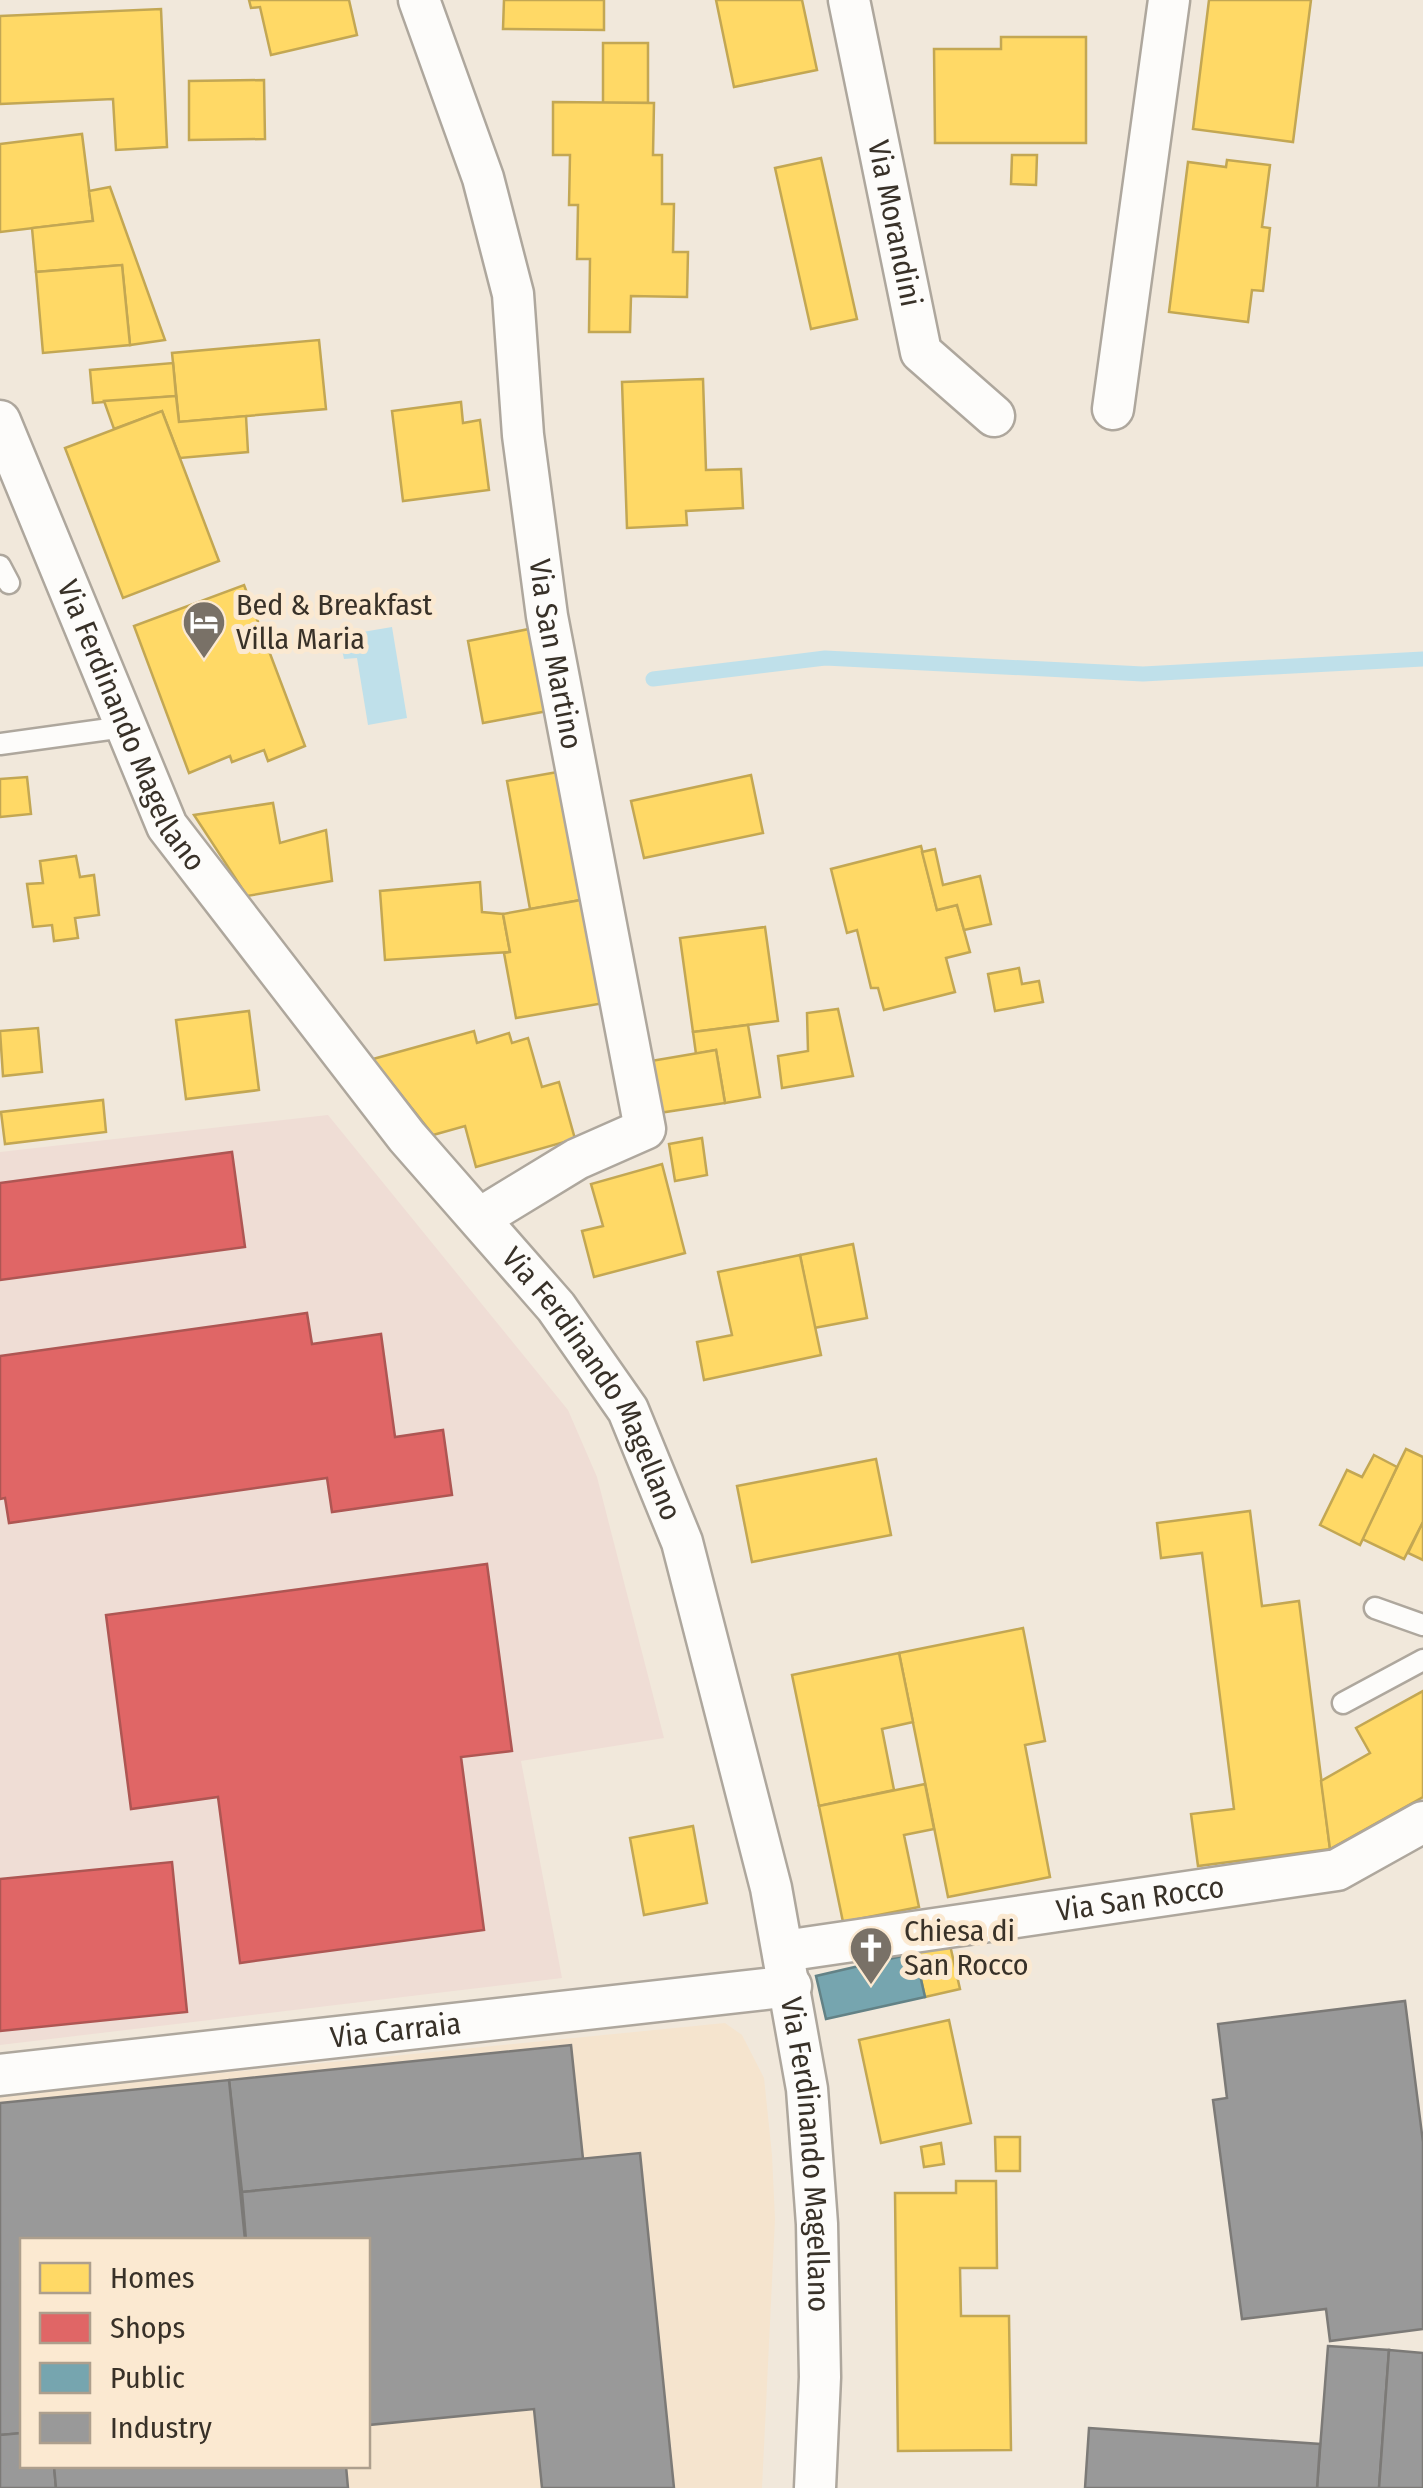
<svg xmlns="http://www.w3.org/2000/svg" width="1423" height="2488" font-family="'Fira Sans Condensed',sans-serif">
	<rect width="100%" height="100%" fill="#f1e8db"/>
	<path fill="#efddd5" d="M328,1115L568,1410L597,1477L664,1738L521,1761L562,1978L0,2045V1152Z"/>
	<path fill="#f5e4ce" fill-rule="evenodd" d="M725,2023L742,2035L764,2078L772,2155L775,2219L762,2488H0V2095ZM22,2240H368V2466H22Z"/>
	<path fill="#bfe0ea" d="M392,627L407,718L368,725L357,658L344,659L339,636Z"/>
	<g fill="#ffd966" stroke="#c3a753" stroke-width="2.5">
		<path d="M249,0H349L357,35L271,55L260,7L251,8Z"/>
		<path d="M504,0H604V30L503,29Z"/>
		<path d="M716,0H802L817,70L734,87Z"/>
		<path d="M1209,0H1311L1293,142L1193,129Z"/>
		<path d="M161,9L167,147L116,150L113,99L0,104V16Z"/>
		<path d="M1001,37H1086V143H935L934,49H1001Z"/>
		<rect x="603" y="43" width="45" height="60"/>
		<path d="M264,80L265,139L189,140V81Z"/>
		<path d="M553,102L654,103L653,155H662V204H674L673,252H688L687,297L631,296L630,332H589L590,259H577L578,205H569L570,155H553Z"/>
		<path d="M82,134L93,221L0,232V144Z"/>
		<path d="M1012,155H1037L1036,185L1011,184Z"/>
		<path d="M821,158L857,319L811,329L775,168Z"/>
		<path d="M1227,160L1270,165L1262,227L1270,228L1263,291L1252,290L1248,322L1169,312L1188,162L1226,167Z"/>
		<path d="M110,187L165,340L130,345L122,265L36,272L32,228L93,221L89,191Z"/>
		<path d="M122,265L130,345L43,353L36,272Z"/>
		<path d="M319,340L326,409L179,422L172,353Z"/>
		<path d="M173,363L176,396L93,403L90,370Z"/>
		<path d="M703,379L706,470L741,469L743,508L686,511L687,525L627,528L622,382Z"/>
		<path d="M176,396L179,422L246,416L248,452L180,458L162,411L114,429L104,401Z"/>
		<path d="M461,402L463,423L480,420L489,490L403,501L392,411Z"/>
		<path d="M162,411L219,561L123,598L65,448Z"/>
		<path d="M244,585L305,746L268,761L264,750L232,762L230,756L189,773L134,626Z"/>
		<path d="M539,627L553,710L483,723L468,641Z"/>
		<path d="M569,770L592,898L530,909L507,781Z"/>
		<path d="M751,775L763,833L644,858L631,801Z"/>
		<path d="M27,777L31,814L0,817V779Z"/>
		<path d="M273,803L280,843L326,830L332,881L247,896L194,815Z"/>
		<path d="M921,846L937,910L957,905L970,952L946,958L955,992L884,1010L878,988H871L857,930L847,933L831,869Z"/>
		<path d="M935,849L943,885L980,876L991,924L964,930L957,905L937,910L922,852Z"/>
		<path d="M76,856L80,877L94,875L99,915L75,918L78,938L54,941L52,925L33,927L27,884L43,883L40,861Z"/>
		<path d="M480,882L482,912L503,914L510,952L385,960L380,891Z"/>
		<path d="M592,898L610,1002L516,1018L504,953L510,952L503,914Z"/>
		<path d="M765,927L778,1021L693,1032L680,938Z"/>
		<path d="M1019,968L1022,984L1039,981L1043,1002L995,1011L988,974Z"/>
		<path d="M838,1009L853,1076L782,1088L778,1056L808,1051L807,1013Z"/>
		<path d="M249,1011L259,1090L186,1099L176,1020Z"/>
		<path d="M748,1025L760,1097L725,1103L716,1050L696,1054L693,1032Z"/>
		<path d="M38,1028L42,1072L3,1076L0,1031Z"/>
		<path d="M474,1031L477,1043L509,1033L512,1043L528,1038L542,1087L559,1082L575,1139L476,1167L465,1126L433,1135L373,1059Z"/>
		<path d="M716,1050L725,1103L659,1113L651,1061Z"/>
		<path d="M103,1100L106,1132L5,1144L1,1112Z"/>
		<path d="M702,1138L707,1175L675,1181L669,1144Z"/>
		<path d="M662,1164L685,1253L594,1277L582,1231L603,1226L591,1184Z"/>
		<path d="M853,1244L867,1318L814,1328L800,1255Z"/>
		<path d="M800,1255L821,1355L704,1380L697,1342L732,1335L718,1272Z"/>
		<path d="M1406,1449L1423,1457V1522L1404,1559L1362,1539Z"/>
		<path d="M1374,1455L1397,1467L1360,1545L1320,1525L1347,1470L1362,1477Z"/>
		<path d="M876,1459L891,1535L752,1562L737,1486Z"/>
		<path d="M1250,1511L1262,1606L1299,1601L1330,1849L1198,1866L1191,1814L1234,1809L1202,1553L1161,1558L1157,1523Z"/>
		<path d="M1423,1522V1560L1408,1553Z"/>
		<path d="M1023,1628L1045,1741L1025,1745L1050,1877L948,1897L899,1653Z"/>
		<path d="M899,1653L913,1722L882,1729L894,1790L819,1806L792,1675Z"/>
		<path d="M1423,1691V1797L1330,1849L1321,1781L1370,1753L1356,1728Z"/>
		<path d="M925,1784L934,1829L904,1835L919,1907L843,1922L819,1806Z"/>
		<path d="M693,1826L707,1903L644,1915L630,1838Z"/>
		<path d="M950,1945L960,1989L925,1997L915,1953Z"/>
		<path d="M949,2020L971,2123L881,2143L859,2040Z"/>
		<path d="M995,2137H1020V2171H996Z"/>
		<path d="M941,2143L944,2164L924,2167L921,2147Z"/>
		<path d="M956,2181H996L997,2268H960L961,2316H1009L1011,2450L898,2451L895,2193H956Z"/>
	</g>
	<g fill="#e06666" stroke="#ae5653" stroke-width="2.5">
		<path d="M232,1152L245,1247L0,1280V1183Z"/>
		<path d="M307,1313L312,1344L381,1334L395,1437L443,1430L452,1495L332,1512L327,1478L9,1523L5,1498L0,1499V1356Z"/>
		<path d="M487,1564L512,1751L461,1757L484,1930L240,1963L218,1797L131,1809L106,1615Z"/>
		<path d="M172,1862L187,2012L0,2031V1879Z"/>
	</g>
	<path fill="#76a5af" stroke="#638286" stroke-width="2.5" d="M915,1953L925,1997L826,2019L816,1976Z"/>
	<g fill="#999" stroke="#7c7a77" stroke-width="2.5">
		<path d="M1405,2001L1423,2142V2329L1330,2341L1326,2309L1242,2319L1213,2100L1227,2098L1218,2024Z"/>
		<path d="M571,2045L583,2159L242,2192L229,2080Z"/>
		<path d="M229,2080L245,2240H22V2433L0,2435V2103Z"/>
		<path d="M640,2153L674,2488H542L534,2409L368,2425V2240H246L242,2192Z"/>
		<path d="M1328,2346L1389,2350L1379,2488H1317Z"/>
		<path d="M1389,2350L1423,2353V2488H1379Z"/>
		<path d="M1089,2428L1320,2444L1317,2488H1085Z"/>
		<path d="M22,2433V2466H54L56,2488H0V2435Z"/>
		<path d="M54,2466H346L348,2488H56Z"/>
	</g>
	<g fill="none" stroke-linecap="round" stroke-linejoin="round">
		<path stroke="#bfe0ea" stroke-width="15" d="M653,679L825,658L1143,674L1423,659"/>
		<g stroke="#aea79d" stroke-width="25">
			<g id="lane">
				<path d="M0,566L9,583"/>
				<path d="M0,744L124,727"/>
				<path d="M1375,1608L1423,1625"/>
				<path d="M1343,1703L1423,1660"/>
			</g>
		</g>
		<g stroke="#aea79d" stroke-width="45">
			<g id="street">
				<path id="s1" d="M419,0L483,178L513,294L523,435L547,616L645,1129L577,1159L480,1218"/>
				<path id="s2" d="M849,0L921,352L994,416"/>
				<path d="M1113,409L1169,0"/>
				<path id="s3" d="M0,421L167,826L407,1137L556,1307L628,1410L682,1542L771,1888L807,2089L817,2224L820,2377L815,2488"/>
				<path id="s4" d="M784,1951L1337,1870L1423,1822"/>
				<path id="s5" d="M0,2075L791,1986"/>
			</g>
		</g>
		<use href="#lane" stroke="#fdfcfa" stroke-width="20"/>
		<use href="#street" stroke="#fdfcfa" stroke-width="40"/>
	</g>
	<defs>
		<g id="hotel-pin" transform="scale(2.25)"><path d="M0 17L-7.5 6A9.5 9.5 0 1 1 7.5 6Z" fill="#797167" stroke="#fbe9d1"/><path d="M-6-4.5h1.5V1H6V5H4.5V3h-9V5H-6ZM-4 0a1.8 1.8 0 1 1 3.6 0ZM.5 0V-2.5h3Q6-2.5 6 0Z" fill="#fff"/></g>
		<g id="church-pin" transform="scale(2.25)"><path d="M0 17L-7.5 6A9.5 9.5 0 1 1 7.5 6Z" fill="#797167" stroke="#fbe9d1"/><path d="M-1.2-6h2.4v3.5h3.3v2.4h-3.3V6h-2.4V-.1h-3.3v-2.4h3.3Z" fill="#fff"/></g>
	</defs>
	<g fill-rule="evenodd">
		<use href="#hotel-pin" x="204" y="622"/>
		<use href="#church-pin" x="871" y="1948"/>
	</g>
	<g text-anchor="middle" stroke-width="10" stroke-linejoin="round" paint-order="stroke">
		<g font-size="30" fill="#383128" stroke="#fbe9d1">
			<text dy="10" stroke="none"><textPath href="#s2" startOffset="228">Via Morandini</textPath></text>
			<text dy="10" stroke="none"><textPath href="#s1" startOffset="672">Via San Martino</textPath></text>
			<text dy="10" stroke="none"><textPath href="#s3" startOffset="332">Via Ferdinando Magellano</textPath></text>
			<text dy="10" stroke="none"><textPath href="#s3" startOffset="1142">Via Ferdinando Magellano</textPath></text>
			<text dy="10" stroke="none"><textPath href="#s4" startOffset="360">Via San Rocco</textPath></text>
			<text dy="10" stroke="none"><textPath href="#s5" startOffset="398">Via Carraia</textPath></text>
			<text dy="10" stroke="none"><textPath href="#s3" startOffset="1952">Via Ferdinando Magellano</textPath></text>
		</g>
		<g font-size="30" fill="#383128" stroke="#fbe9d1" text-anchor="start">
			<text x="236" y="615">Bed &amp; Breakfast<tspan x="236" dy="34">Villa Maria</tspan></text>
			<text x="904" y="1941">Chiesa di<tspan x="904" dy="34">San Rocco</tspan></text>
		</g>
	</g>
	<rect x="20" y="2238" width="350" height="230" fill="#fbe9d1" stroke="#ad9f8d" stroke-width="2.5"/>
	<rect x="40" y="2263" width="50" height="30" fill="#ffd966" stroke="#ad9f8d" stroke-width="2.5"/>
	<text x="110" y="2288" font-size="30" fill="#383128">Homes</text>
	<rect x="40" y="2313" width="50" height="30" fill="#e06666" stroke="#ad9f8d" stroke-width="2.5"/>
	<text x="110" y="2338" font-size="30" fill="#383128">Shops</text>
	<rect x="40" y="2363" width="50" height="30" fill="#76a5af" stroke="#ad9f8d" stroke-width="2.5"/>
	<text x="110" y="2388" font-size="30" fill="#383128">Public</text>
	<rect x="40" y="2413" width="50" height="30" fill="#999999" stroke="#ad9f8d" stroke-width="2.5"/>
	<text x="110" y="2438" font-size="30" fill="#383128">Industry</text>
</svg>
